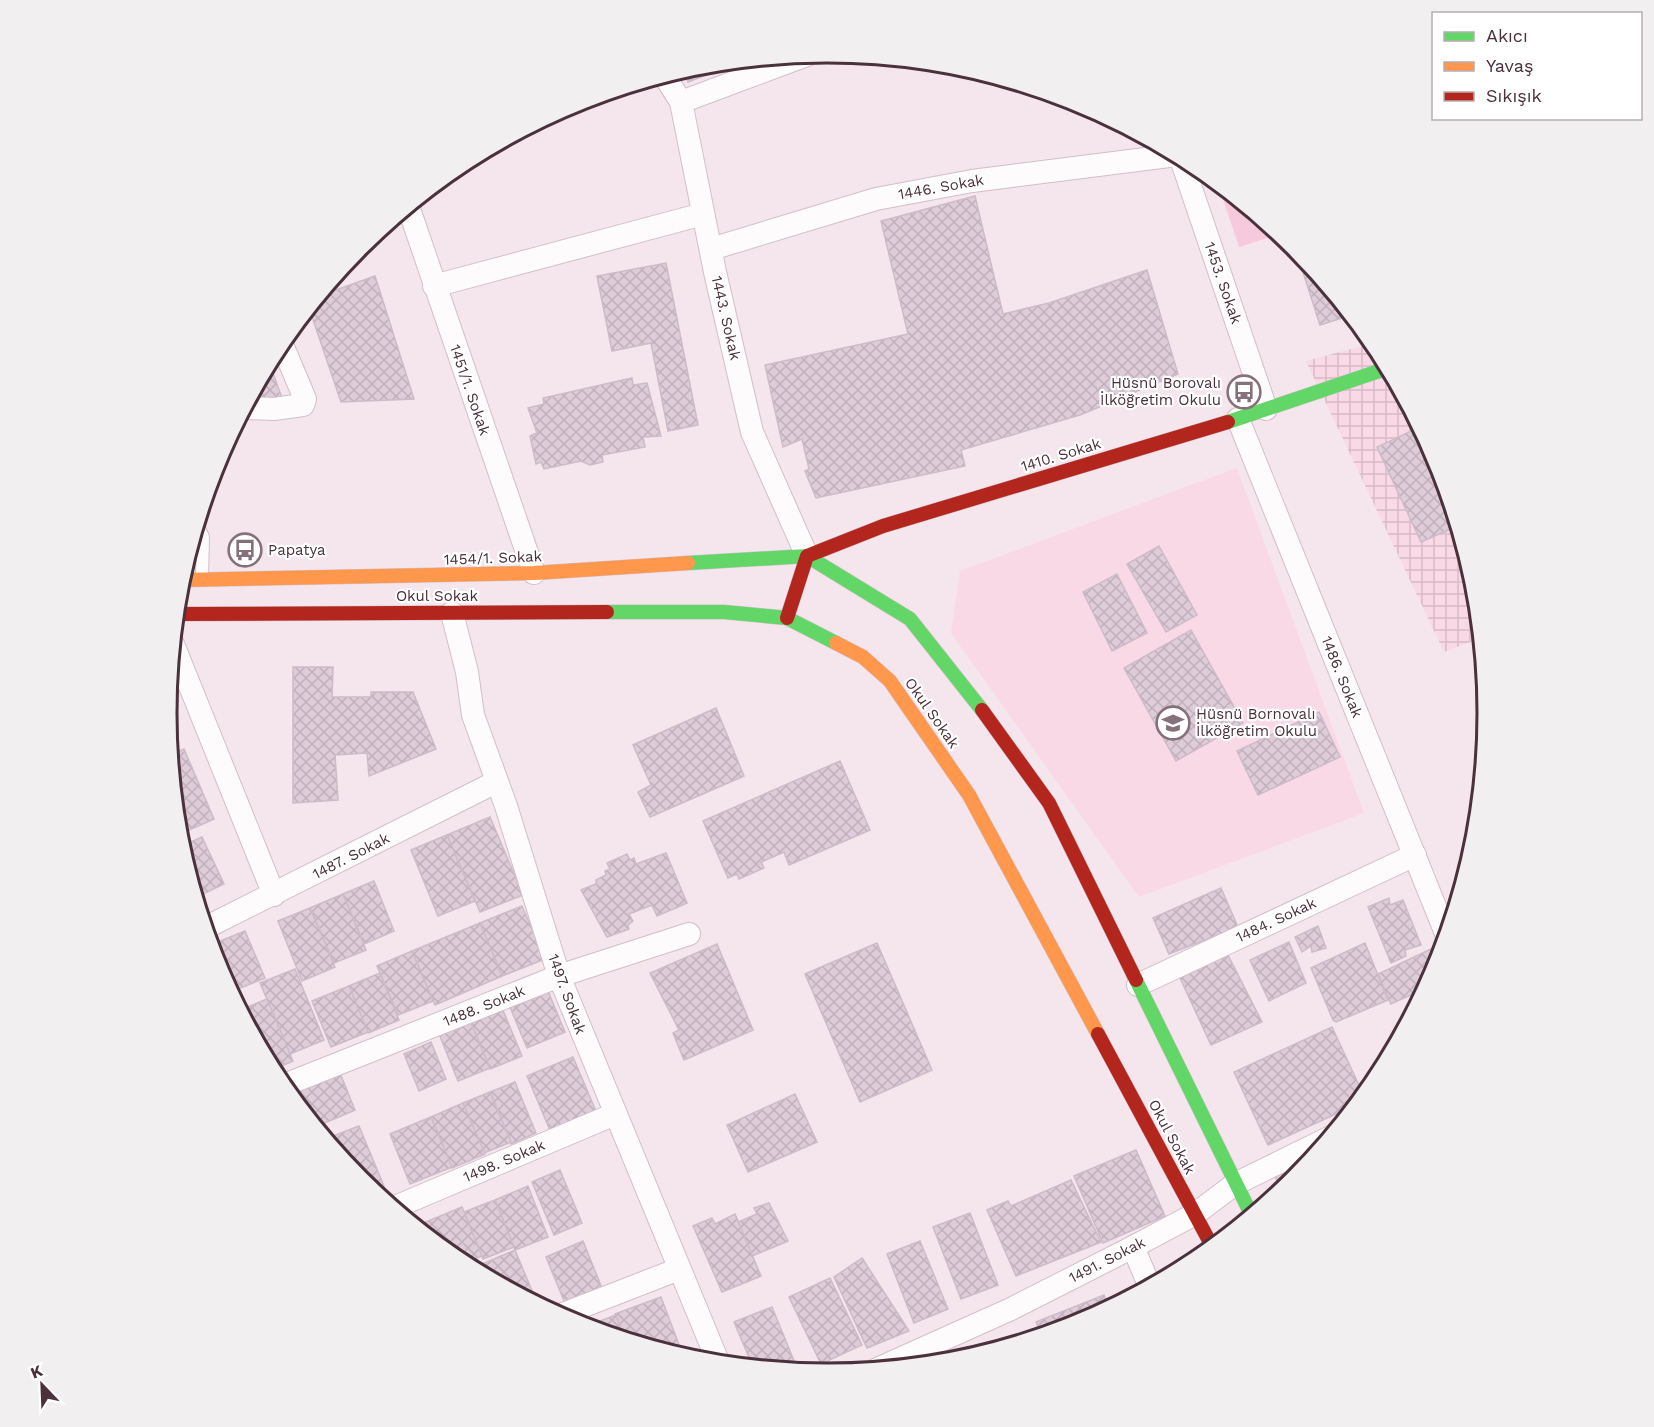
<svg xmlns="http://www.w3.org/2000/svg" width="1654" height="1427" font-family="'Work Sans',sans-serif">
	<defs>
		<pattern id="industrial-grid" width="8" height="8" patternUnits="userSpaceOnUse" patternTransform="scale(1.5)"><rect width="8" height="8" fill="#f9d9e6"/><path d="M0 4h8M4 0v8" fill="none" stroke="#d7bbc6"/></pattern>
		<pattern id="building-cross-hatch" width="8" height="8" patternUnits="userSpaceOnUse" patternTransform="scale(1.5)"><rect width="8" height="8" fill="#decdd9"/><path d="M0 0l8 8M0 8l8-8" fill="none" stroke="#c0b0bb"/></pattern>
	</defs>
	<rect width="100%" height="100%" fill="#f5e5ec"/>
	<path fill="#f9d9e6" d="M1237,468L1364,813L1139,897L951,633L960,571Z"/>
	<path fill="url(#industrial-grid)" d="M1374,343L1438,461L1475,585L1481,638L1444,652L1306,361Z"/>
	<path fill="#f6c9dd" d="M1218,184L1280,234L1239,247Z"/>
	<g fill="url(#building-cross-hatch)" stroke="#cdbcc8" stroke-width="1.5">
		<path d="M746,60L688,82L684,70L698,65Z"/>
		<path d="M975,196L1003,314L1049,303L1147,270L1178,374L1080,415L961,450L965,466L816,498L805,471L809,469L802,439L783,447L765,365L908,334L881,221Z"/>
		<path d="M666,263L698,425L668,431L651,343L612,351L597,276Z"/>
		<path d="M1309,264L1351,315L1320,325L1301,266Z"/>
		<path d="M375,276L414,399L341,402L309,308L319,296Z"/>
		<path d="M269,362L282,398L249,399Z"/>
		<path d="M632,378L633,385L647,383L661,436L643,437L645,447L602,455L603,462L590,465L581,461L544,469L541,462L536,464L530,436L537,433L528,408L544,404L543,398Z"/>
		<path d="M1420,427L1438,461L1457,526L1421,542L1377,447Z"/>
		<path d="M1159,546L1197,615L1166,632L1127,564Z"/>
		<path d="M1117,574L1147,633L1112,651L1083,592Z"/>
		<path d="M1191,630L1243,723L1176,761L1124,668Z"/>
		<path d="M293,667H333L332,697H371V692H413L436,749L369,776L367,753L335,755L338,800L293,803Z"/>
		<path d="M716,708L744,776L650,817L638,792L651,785L633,745Z"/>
		<path d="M1319,712L1340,757L1258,795L1237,751Z"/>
		<path d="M184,749L214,819L178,835L170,755Z"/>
		<path d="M840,761L870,830L789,865L784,852L761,862L764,868L739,879L737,874L728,878L703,821Z"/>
		<path d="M490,817L523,895L480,912L447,835Z"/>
		<path d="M447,835L475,901L438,916L411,850Z"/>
		<path d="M202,837L224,884L195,898L180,847Z"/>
		<path d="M666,853L687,903L657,916L652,905L629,914L633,921L628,925L629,929L607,937L581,890L596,884V880L606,875L605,871L610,869L607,863L627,854L630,860L634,858L636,864Z"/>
		<path d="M374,881L394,931L364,944L343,894Z"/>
		<path d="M1221,888L1238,927L1169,954L1153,918Z"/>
		<path d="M343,894L366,950L334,963L310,908Z"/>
		<path d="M1389,898L1390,905L1403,900L1421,945L1405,950L1406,956L1391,963L1368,907Z"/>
		<path d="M522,906L545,959L502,976L480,923Z"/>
		<path d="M310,908L335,967L302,981L278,921Z"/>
		<path d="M480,923L502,976L435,1005L412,951Z"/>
		<path d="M1318,926L1326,948L1312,952L1311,946L1302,952L1295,937Z"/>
		<path d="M245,931L265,978L233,991L213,944Z"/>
		<path d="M1289,942L1306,983L1269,1001L1250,960Z"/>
		<path d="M877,943L932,1070L860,1102L805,974Z"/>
		<path d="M1365,943L1388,1000L1336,1022L1333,1020L1311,968Z"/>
		<path d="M213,944L235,997L233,998L216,966L210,945Z"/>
		<path d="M717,944L753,1030L684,1060L673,1033L679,1030L650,973Z"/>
		<path d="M1435,947L1440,958L1426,988L1391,1004L1378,974Z"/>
		<path d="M412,951L433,1001L398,1015L377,966Z"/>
		<path d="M1228,955L1262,1022L1211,1045L1179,976Z"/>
		<path d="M295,969L324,1040L290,1054L260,983Z"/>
		<path d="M380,973L399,1020L368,1033L349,986Z"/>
		<path d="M349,986L368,1032L331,1047L312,1001Z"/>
		<path d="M548,991L565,1032L527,1048L510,1007Z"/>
		<path d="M267,999L293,1061L272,1070L240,1010Z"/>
		<path d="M502,1008L522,1056L490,1069L470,1021Z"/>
		<path d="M470,1021L490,1068L458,1081L439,1034Z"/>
		<path d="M1332,1027L1364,1096L1358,1104L1268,1145L1234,1072Z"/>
		<path d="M431,1042L446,1079L419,1091L404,1054Z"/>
		<path d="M573,1057L598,1116L552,1135L527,1076Z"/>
		<path d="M340,1073L355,1110L315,1127L306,1115L296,1091Z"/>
		<path d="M515,1082L536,1133L511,1144L490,1092Z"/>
		<path d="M490,1092L511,1142L484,1153L463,1103Z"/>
		<path d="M795,1094L817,1142L748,1172L727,1125Z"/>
		<path d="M463,1103L485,1154L452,1168L431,1117Z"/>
		<path d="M431,1117L452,1167L410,1184L390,1134Z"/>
		<path d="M359,1126L384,1186L371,1191L359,1181L325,1139Z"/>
		<path d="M1323,1146L1294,1181L1283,1191L1273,1173Z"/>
		<path d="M1136,1150L1165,1216L1103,1243L1074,1176Z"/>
		<path d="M560,1170L582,1223L554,1235L532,1182Z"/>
		<path d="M1071,1180L1101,1242L1016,1276L987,1210L1008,1201L1011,1206Z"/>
		<path d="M528,1186L548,1237L515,1250L495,1200Z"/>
		<path d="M495,1200L514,1247L483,1259L464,1212Z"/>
		<path d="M769,1203L788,1241L752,1256L736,1223L757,1214L754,1208Z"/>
		<path d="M462,1207L482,1256L462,1264L434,1242L426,1222Z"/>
		<path d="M970,1213L998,1285L961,1299L933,1227Z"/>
		<path d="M735,1214L761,1276L722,1292L693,1226L712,1218L715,1224Z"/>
		<path d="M583,1241L604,1293L567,1308L546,1257Z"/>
		<path d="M920,1241L948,1309L914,1323L887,1254Z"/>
		<path d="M515,1250L538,1305L483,1273L480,1265Z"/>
		<path d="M862,1258L909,1331L867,1348L834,1277Z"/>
		<path d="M830,1278L862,1345L821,1364L789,1297Z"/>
		<path d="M1104,1295L1109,1309L1080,1324L1042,1336L1036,1322Z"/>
		<path d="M661,1297L684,1358L625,1340L615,1314Z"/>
		<path d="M772,1307L797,1368L787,1371L753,1367L734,1322Z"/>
		<path d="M616,1315L625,1340L584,1327Z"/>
	</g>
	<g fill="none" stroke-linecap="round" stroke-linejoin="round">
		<g stroke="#d2bfc8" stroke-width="14">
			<path id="lane" d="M197,523L203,537L202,578"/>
		</g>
		<g stroke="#d2bfc8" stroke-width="24">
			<g id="street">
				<path d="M664,75L681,102L715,272L752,432L807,556"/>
				<path d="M681,102L807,55"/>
				<path d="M1180,156L1266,409"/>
				<path d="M408,206L534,573"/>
				<path d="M711,249L876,199L972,181L1177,155"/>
				<path d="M434,286L703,214"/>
				<path d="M244,408L274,409L303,405L305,399L281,342"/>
				<path d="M1238,419L1447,936"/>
				<path d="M452,613L467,672L473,715L506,806L559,976L719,1364"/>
				<path d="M173,644L274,895"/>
				<path d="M205,928L496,782"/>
				<path d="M1138,985L1415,855"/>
				<path d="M282,1086L559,976L689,934"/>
				<path d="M393,1208L615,1114"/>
				<path d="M1133,1247L1150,1287"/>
				<path d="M558,1316L679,1269"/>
				<path d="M875,1370L1011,1309L1133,1247L1195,1214L1235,1184L1331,1137"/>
			</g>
		</g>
		<g stroke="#d2bfc8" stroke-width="15">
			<g id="fast">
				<path d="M1228,422L1388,368"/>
				<path d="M688,563L807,556L910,619L982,710"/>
				<path d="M607,612H724L787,618L836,643"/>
				<path d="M1136,980L1252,1216"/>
			</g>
		</g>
		<g stroke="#d2bfc8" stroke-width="15">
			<g id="slow">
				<path d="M180,580L534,573L688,563"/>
				<path d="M836,643L863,657L890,681L969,795L1098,1034"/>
			</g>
		</g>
		<g stroke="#d2bfc8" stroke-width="15">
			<g id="jam">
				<path d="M176,614L607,612"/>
				<path d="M787,618L807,556L883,526L1228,422"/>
				<path d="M982,710L1049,803L1136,980"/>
				<path d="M1098,1034L1213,1248"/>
			</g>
		</g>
		<use href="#lane" stroke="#fefbfc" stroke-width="12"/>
		<use href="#street" stroke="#fefbfc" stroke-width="22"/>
		<use href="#fast" stroke="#63d668" stroke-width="14"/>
		<use href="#slow" stroke="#ff974d" stroke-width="14"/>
		<use href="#jam" stroke="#b3261e" stroke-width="14"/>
	</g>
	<defs>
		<g id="bus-ring" transform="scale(1.725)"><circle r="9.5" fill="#fff" stroke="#86707a" stroke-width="1.5"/><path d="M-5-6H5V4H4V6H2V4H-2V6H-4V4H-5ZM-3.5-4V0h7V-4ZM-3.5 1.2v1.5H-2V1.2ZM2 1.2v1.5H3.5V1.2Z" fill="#86707a"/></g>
		<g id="school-ring" transform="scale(1.725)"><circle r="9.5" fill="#fff" stroke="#86707a" stroke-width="1.5"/><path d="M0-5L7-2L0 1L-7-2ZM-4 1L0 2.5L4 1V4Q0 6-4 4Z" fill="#86707a"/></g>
	</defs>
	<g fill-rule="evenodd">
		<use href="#bus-ring" x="1244" y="392"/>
		<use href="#bus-ring" x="245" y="550"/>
		<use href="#school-ring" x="1173" y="723"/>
	</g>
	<g text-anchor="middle" stroke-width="4.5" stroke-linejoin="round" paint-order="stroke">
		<g font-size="15" fill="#4a313c" stroke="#fff">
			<text transform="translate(941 187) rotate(-10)" y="5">1446. Sokak</text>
			<text transform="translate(1223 283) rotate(71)" y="5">1453. Sokak</text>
			<text transform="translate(726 318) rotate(77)" y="5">1443. Sokak</text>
			<text transform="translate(470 390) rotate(71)" y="5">1451/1. Sokak</text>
			<text transform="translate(1061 455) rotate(-17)" y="5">1410. Sokak</text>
			<text transform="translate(493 558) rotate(-2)" y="5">1454/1. Sokak</text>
			<text x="437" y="601">Okul Sokak</text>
			<text transform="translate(1342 677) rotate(68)" y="5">1486. Sokak</text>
			<text transform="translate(932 713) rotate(55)" y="5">Okul Sokak</text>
			<text transform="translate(351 856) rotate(-27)" y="5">1487. Sokak</text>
			<text transform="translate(1276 920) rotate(-25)" y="5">1484. Sokak</text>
			<text transform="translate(567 994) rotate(70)" y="5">1497. Sokak</text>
			<text transform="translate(484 1006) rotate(-22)" y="5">1488. Sokak</text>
			<text transform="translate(1172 1137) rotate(62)" y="5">Okul Sokak</text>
			<text transform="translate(504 1161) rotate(-23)" y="5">1498. Sokak</text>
			<text transform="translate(1107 1260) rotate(-27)" y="5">1491. Sokak</text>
		</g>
		<g font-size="15" fill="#4a313c" stroke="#fff" text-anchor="start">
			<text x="1221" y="388" text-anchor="end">Hüsnü Borovalı<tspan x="1221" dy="17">İlköğretim Okulu</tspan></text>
			<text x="268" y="555">Papatya</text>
			<text x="1196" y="719">Hüsnü Bornovalı<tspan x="1196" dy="17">İlköğretim Okulu</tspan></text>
		</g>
	</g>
	<path d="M0 0H1654V1427H0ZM177 713a650 650 0 1 1 1300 0a650 650 0 1 1-1300 0Z" fill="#f1efef" fill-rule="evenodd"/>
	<path fill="none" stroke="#4a313c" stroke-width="3" d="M177 713a650 650 0 1 1 1300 0a650 650 0 1 1-1300 0Z"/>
	<rect x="1432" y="12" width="210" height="108" fill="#ffffff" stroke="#b7adb1" stroke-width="1.5"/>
	<rect x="1444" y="32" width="30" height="9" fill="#63d668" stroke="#b7adb1" stroke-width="1.5"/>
	<text x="1486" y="42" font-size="18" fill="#4a313c">Akıcı</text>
	<rect x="1444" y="62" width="30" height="9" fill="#ff974d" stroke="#b7adb1" stroke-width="1.5"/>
	<text x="1486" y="72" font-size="18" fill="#4a313c">Yavaş</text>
	<rect x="1444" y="92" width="30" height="9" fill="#b3261e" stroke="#b7adb1" stroke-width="1.5"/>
	<text x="1486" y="102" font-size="18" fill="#4a313c">Sıkışık</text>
	<g transform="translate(42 1385) rotate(337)" stroke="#ffffff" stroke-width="4.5" paint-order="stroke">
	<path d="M0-4.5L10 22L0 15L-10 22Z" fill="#4a313c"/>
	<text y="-9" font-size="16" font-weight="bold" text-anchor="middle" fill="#4a313c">K</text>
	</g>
</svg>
